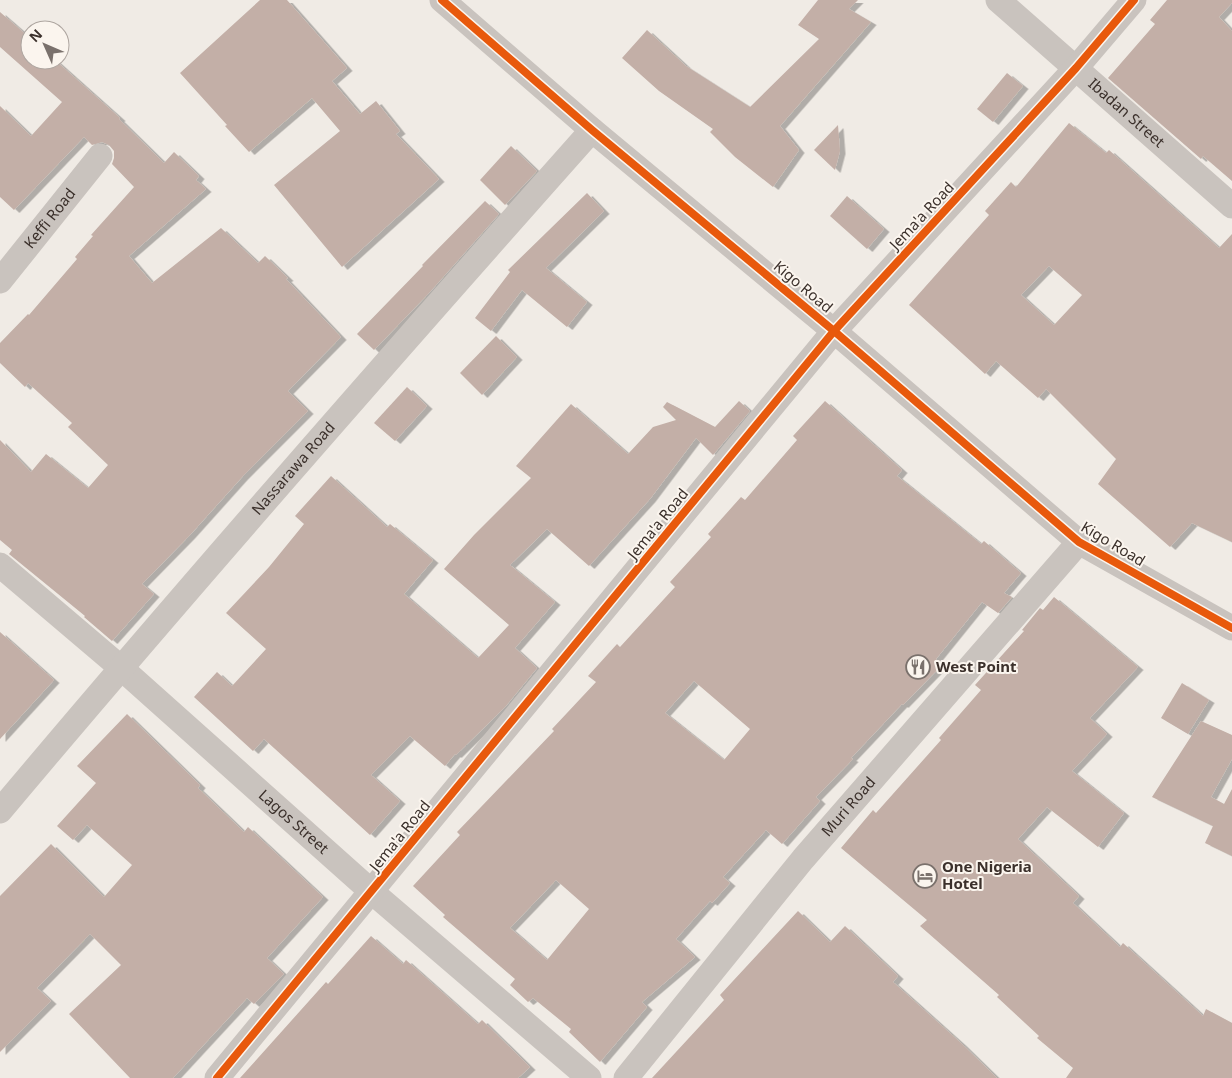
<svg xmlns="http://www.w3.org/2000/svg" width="1232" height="1078" font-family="'Noto Sans',sans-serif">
	<defs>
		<filter id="shadow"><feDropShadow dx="5.5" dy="3" stdDeviation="0" flood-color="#0004"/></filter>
	</defs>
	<rect width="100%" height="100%" fill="#f0ebe5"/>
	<g fill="#c3afa7" fill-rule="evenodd" filter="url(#shadow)">
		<path d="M260,0H287L347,68L332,81L360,114L376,101L400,131L396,134L439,179L342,267L274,185L340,131L312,98L249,152L225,126L227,125L180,73Z"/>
		<path d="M818,0H858L849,9L871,22L780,126L799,150L773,187L735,157L710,132L713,129L659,91L622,58L647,30L686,66L750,107L819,39L798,25Z"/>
		<path d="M1167,0H1232V3L1219,17L1232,31V181L1203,156L1201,159L1108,78L1155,24L1150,20Z"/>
		<path d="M0,12L30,38V60H55L120,118L119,119L164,163L174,152L199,176L196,180L206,189L129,256L152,283L221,228L258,263L265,256L288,278L286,279L341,337L288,391L308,411L243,476L190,535L142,584L154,594L112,641L84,617L85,616L9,554L12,550L0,540V440L31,472L46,454L88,488L108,465L68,427L72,423L28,383L25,387L0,363V343L28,314L29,315L77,259L75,257L93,236L91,235L134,187L112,164L114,158V151L109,145L102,142L92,145L84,137L14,210L0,197V106L31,136L62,102L0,47Z"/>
		<path d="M1007,73L1023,86L993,122L977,109Z"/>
		<path d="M1069,123L1106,153L1109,150L1219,248L1232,234V542L1192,523L1170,547L1098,484L1116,459L1046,389L1038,398L996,361L985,374L909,305L989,215L985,211L1011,182L1016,187ZM1049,266L1082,295L1054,325L1021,295Z"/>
		<path d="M838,125L840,151L835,170L814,150Z"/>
		<path d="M511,146L537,171L505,205L480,180Z"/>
		<path d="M587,193L604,211L546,268L587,302L567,327L522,290L491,331L475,318L510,272L508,270Z"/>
		<path d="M847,196L884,229L867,249L830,216Z"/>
		<path d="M485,201L499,214L429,293L374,350L357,334L423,266L422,265Z"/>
		<path d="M496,336L517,357L482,395L460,373Z"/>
		<path d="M407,387L427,406L395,441L374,423Z"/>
		<path d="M739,401L750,411L713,455L696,438L650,499L589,566L547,529L510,565L555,602L515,648L537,668L505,707L456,755L455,754L445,766L410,736L371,775L400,801L370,835L264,739L253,751L194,697L217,672L232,686L266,649L226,613L269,567L304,524L295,516L331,476L387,527L390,524L433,560L404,594L478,658L509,625L444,569L474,535L531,478L516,466L571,404L628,454L653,427L676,420L663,407L667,402L715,427Z"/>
		<path d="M825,401L902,470L897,476L981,544L984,541L1021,573L1004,593L1012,597L998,613L982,602L936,659L942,665L903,705L902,704L851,758L853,759L816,797L820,801L782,844L766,830L723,877L730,883L712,903L710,901L676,939L695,957L642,1002L647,1007L600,1062L569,1032L571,1029L533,998L528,1002L510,985L515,979L443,917L445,915L413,886L460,835L457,832L554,731L552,729L596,682L588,676L617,644L620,647L675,587L670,582L711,537L708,534L741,497L745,500L797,440L793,436ZM694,681L750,729L724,760L665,713ZM556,880L589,909L547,960L510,928Z"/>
		<path d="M1054,597L1138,667L1090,718L1107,734L1072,771L1124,813L1098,847L1047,807L1018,839L1079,896L1073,903L1120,947L1123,943L1203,1016L1206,1009L1232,1023V1078H1066L1073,1068L1037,1038L1039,1036L997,997L999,995L920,926L927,920L841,848L873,810L876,813L941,740L939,738L981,690L975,685L1024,631L1022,630L1040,608L1043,610Z"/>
		<path d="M0,632L54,680L0,739Z"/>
		<path d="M1182,683L1209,700L1188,734L1161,718Z"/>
		<path d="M127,714L200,785L198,788L244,832L248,827L323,897L267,958L284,974L254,1004L247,998L173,1078H130L69,1014L121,965L90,934L37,988L51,1001L0,1052V896L51,844L104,897L132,865L87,825L73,840L57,826L96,783L77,766Z"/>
		<path d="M1201,721L1232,735V759L1211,797L1224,804L1232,789V856L1205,843L1213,826L1152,797Z"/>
		<path d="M798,911L830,942L845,926L898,976L893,982L961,1043L997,1078H652L724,1000L720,995Z"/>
		<path d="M371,936L403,964L406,960L478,1024L482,1020L530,1067L518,1078H240L326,982L328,984Z"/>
	</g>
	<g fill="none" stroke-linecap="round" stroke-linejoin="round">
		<g stroke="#c9c3be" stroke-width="25">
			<path d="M442,0L592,130L834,331L1079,542L1232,628"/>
			<path id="s1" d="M998,0L1232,206"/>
			<path id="s2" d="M0,281L100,156"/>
			<path id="s3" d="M0,565L120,667L372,892L589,1078"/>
			<path id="s4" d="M0,811C193,581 392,355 592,130"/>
			<path d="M217,1078L834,331L1076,68L1134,0"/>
			<path id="s5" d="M626,1078L803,859L1079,542"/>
		</g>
		<g stroke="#fbf5ee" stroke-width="11">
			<g id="cycleway">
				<path d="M442,0L592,130L834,331L1079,542L1232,628"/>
				<path d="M217,1078L834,331L1076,68L1134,0"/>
			</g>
		</g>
		<use href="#cycleway" stroke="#e8590c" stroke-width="8"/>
	</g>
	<defs>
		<g id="restaurant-ring" transform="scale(1.25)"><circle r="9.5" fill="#fbf5ee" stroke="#7a716c" stroke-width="1.5"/><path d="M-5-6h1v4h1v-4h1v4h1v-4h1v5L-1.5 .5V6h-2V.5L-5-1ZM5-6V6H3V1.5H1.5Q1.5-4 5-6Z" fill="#7a716c"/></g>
		<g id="hotel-ring" transform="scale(1.25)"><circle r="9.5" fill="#fbf5ee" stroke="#7a716c" stroke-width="1.5"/><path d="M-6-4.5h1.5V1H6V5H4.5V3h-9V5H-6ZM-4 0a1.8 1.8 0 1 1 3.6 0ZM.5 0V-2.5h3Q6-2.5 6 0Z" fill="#7a716c"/></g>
	</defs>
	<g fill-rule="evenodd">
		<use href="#restaurant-ring" x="918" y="667"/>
		<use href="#hotel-ring" x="925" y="876"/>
	</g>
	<g text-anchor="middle" stroke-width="4" stroke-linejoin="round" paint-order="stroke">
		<g font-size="15" fill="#3b302b" stroke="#fbf5ee">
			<text dy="5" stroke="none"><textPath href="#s1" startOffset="171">Ibadan Street</textPath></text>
			<text transform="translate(922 216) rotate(-47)" y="5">Jema'a Road</text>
			<text dy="5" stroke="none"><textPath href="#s2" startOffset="80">Keffi Road</textPath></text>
			<text transform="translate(803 287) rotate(40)" y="5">Kigo Road</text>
			<text dy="5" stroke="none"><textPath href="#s4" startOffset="451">Nassarawa Road</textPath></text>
			<text transform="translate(658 524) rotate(-51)" y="5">Jema'a Road</text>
			<text transform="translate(1113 544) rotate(31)" y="5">Kigo Road</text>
			<text dy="5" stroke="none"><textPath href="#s5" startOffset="351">Muri Road</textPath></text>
			<text dy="5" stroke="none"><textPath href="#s3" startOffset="390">Lagos Street</textPath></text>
			<text transform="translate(400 836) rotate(-51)" y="5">Jema'a Road</text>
		</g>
		<g font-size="15" font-weight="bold" fill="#3b302b" stroke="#fbf5ee" text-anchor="start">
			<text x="936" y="672">West Point</text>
			<text x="942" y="872">One Nigeria<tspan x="942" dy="17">Hotel</tspan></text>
		</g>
	</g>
	<g transform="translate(45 45) rotate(315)"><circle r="24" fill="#fbf5ee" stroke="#aea6a0"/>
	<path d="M0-4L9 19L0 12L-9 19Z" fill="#7a716c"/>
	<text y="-8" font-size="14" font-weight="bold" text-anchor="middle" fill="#3b302b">N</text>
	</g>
</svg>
